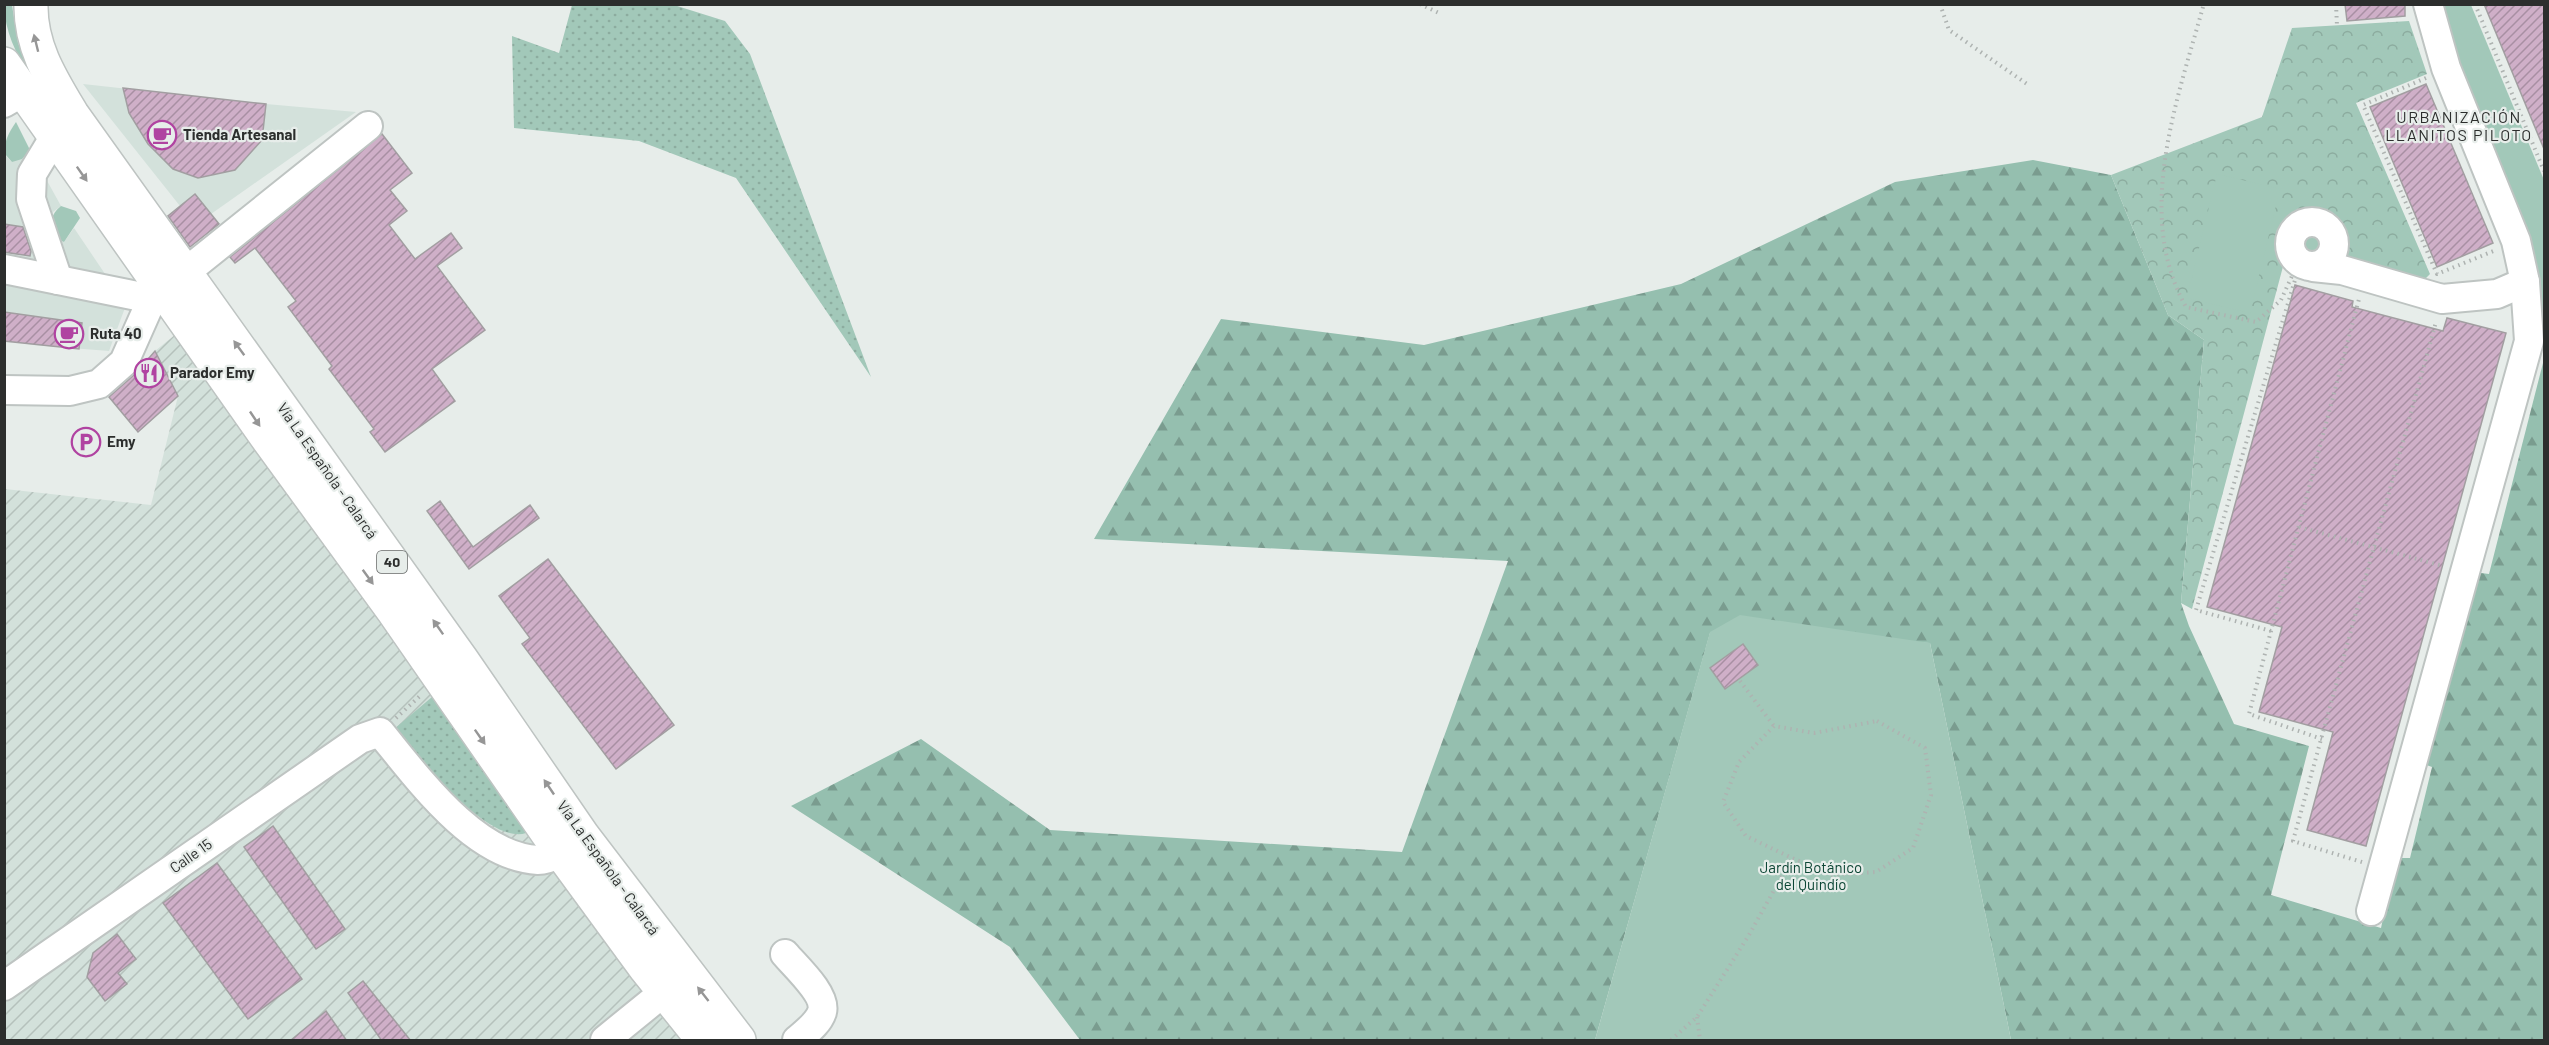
<svg xmlns="http://www.w3.org/2000/svg" width="2549" height="1045" font-family="Barlow,sans-serif">
	<defs>
		<pattern id="industrial-furrows" width="10" height="10" patternUnits="userSpaceOnUse" patternTransform="scale(1.5)"><rect width="10" height="10" fill="#d3e1db"/><path d="M-1 1l2-2M0 10L10 0M9 11l2-2" fill="none" stroke="#b5c1bc"/></pattern>
		<pattern id="grass-dots" width="8" height="8" patternUnits="userSpaceOnUse" patternTransform="scale(1.5)"><rect width="8" height="8" fill="#a2c8b9"/><path d="M2 2h.1M6 6h.1" fill="none" stroke="#8cac9f" stroke-width="1.8" stroke-linecap="round"/></pattern>
		<pattern id="forest-firs" width="22" height="20" patternUnits="userSpaceOnUse" patternTransform="scale(1.5)"><rect width="22" height="20" fill="#95bfaf"/><path d="M5 1l3.5 6h-7zM16 11l3.5 6h-7z" fill="#7a9c8f"/></pattern>
		<pattern id="park-crowns" width="20" height="18" patternUnits="userSpaceOnUse" patternTransform="scale(1.5)"><rect width="20" height="18" fill="#a2c8b9"/><path d="M2 6a3 3 0 1 1 6 0M12 15a3 3 0 1 1 6 0" fill="none" stroke="#8cac9f"/></pattern>
		<pattern id="building-hatch" width="6" height="6" patternUnits="userSpaceOnUse" patternTransform="scale(1.5)"><rect width="6" height="6" fill="#cfafc8"/><path d="M-1 1l2-2M0 6l6-6M5 7l2-2" fill="none" stroke="#a88fa3"/></pattern>
	</defs>
	<rect width="100%" height="100%" fill="#e7edea"/>
	<g fill="#d3e1db">
		<path d="M83,84L266,104L356,112L211,214L195,194L180,206Z"/>
		<path d="M30,150L61,206L53,212L50,221L64,242L74,228L126,305L109,351L33,345L5,340L4,154L12,162Z"/>
	</g>
	<path fill="url(#industrial-furrows)" d="M187,325L696,1040H5V489L151,505L178,396L155,351Z"/>
	<g fill="url(#grass-dots)">
		<path d="M572,5H674L725,21L750,54L871,377L736,178L639,141L514,128L512,36L559,53Z"/>
		<path d="M432,697L526,833C490,846 415,756 393,730Z"/>
	</g>
	<path fill="url(#forest-firs)" d="M2033,160L2111,175L2168,315L2204,340L2181,603L2189,626L2234,724L2309,746L2271,895L2381,928L2396,858H2410L2432,767L2421,763L2473,572L2489,574L2544,359V1040H2011L1930,643L1710,633L1595,1040H1080L1010,947L791,806L921,739L1050,830L1402,852L1508,561L1094,539L1221,319L1424,345L1681,284L1895,182Z"/>
	<path fill="url(#park-crowns)" d="M2409,21L2427,74L2356,103L2430,274L2421,283L2342,256C2347,223 2310,194 2286,224C2282,229 2280,236 2278,242L2285,259L2192,609L2181,603L2204,340L2168,315L2111,175L2262,117L2292,28Z"/>
	<g fill="#a2c8b9">
		<path d="M4,5H12L18,43L31,74C15,55 5,30 4,5Z"/>
		<path d="M2439,5H2471L2544,180V321L2542,325L2453,63Z"/>
		<path d="M16,122L30,150L22,159L12,162L5,154C4,141 8,134 16,122Z"/>
		<path d="M2217,174L2280,189L2250,313L2187,298Z"/>
		<path d="M61,206L76,211L80,218L64,242L52,236C51,222 50,215 61,206Z"/>
		<circle cx="2312" cy="244" r="12"/>
		<path d="M1740,615L1930,643L2011,1040H1595L1710,632Z"/>
	</g>
	<g fill="url(#building-hatch)" stroke="#a29ea1" stroke-width="1.5">
		<path d="M2345,4H2405V16L2347,21Z"/>
		<path d="M2484,4H2544V149Z"/>
		<path d="M2426,84L2493,243L2437,267L2370,107Z"/>
		<path d="M123,88L266,104L262,140L235,170L198,178L173,169L148,144L129,113Z"/>
		<path d="M382,134L412,173L390,190L407,211L389,225L415,259L451,233L462,248L437,266L485,330L432,369L455,401L385,452L370,432L374,429L329,369L332,366L288,307L296,301L255,248L235,263L230,257Z"/>
		<path d="M195,194L219,224L190,247L168,216Z"/>
		<path d="M4,224L23,227L31,251L30,256L4,252Z"/>
		<path d="M2295,285L2353,301L2352,307L2443,331L2447,318L2506,333L2366,846L2307,830L2333,732L2259,712L2282,627L2207,607Z"/>
		<path d="M4,312L82,323L79,349L4,341Z"/>
		<path d="M155,351L178,396L138,432L109,397L135,374Z"/>
		<path d="M440,501L473,547L530,505L539,518L469,569L427,511Z"/>
		<path d="M548,559L674,725L616,769L522,644L530,638L499,596Z"/>
		<path d="M1743,644L1758,665L1725,689L1710,668Z"/>
		<path d="M273,826L345,929L316,949L244,847Z"/>
		<path d="M217,863L302,979L248,1019L163,903Z"/>
		<path d="M117,934L136,959L118,973L127,984L105,1001L87,977L93,953Z"/>
		<path d="M363,981L411,1041H382L348,993Z"/>
		<path d="M326,1011L347,1041H290Z"/>
	</g>
	<g fill="none" stroke-linecap="round" stroke-linejoin="round">
		<g stroke="#bec4c2" stroke-width="32">
			<g id="minor">
				<path d="M4,103L23,92"/>
				<path d="M55,136L32,174L31,199L58,280"/>
				<circle cx="2312" cy="244" r="22"/>
				<path d="M2313,267L2342,270L2442,299L2497,294L2525,282"/>
				<path d="M4,269L152,299"/>
				<path d="M4,390L70,391L99,384L124,362L152,299L368,126"/>
				<path d="M2371,911L2529,341L2525,282L2516,241L2446,68L2428,4"/>
				<path d="M785,954C796,967 827,995 822,1012C818,1024 806,1032 797,1040"/>
				<path d="M4,986L360,739L380,732C417,777 474,857 538,860C553,860 567,848 579,839"/>
				<path d="M605,1040L664,992"/>
			</g>
		</g>
		<g stroke="#bec4c2" stroke-width="36">
			<g id="highway">
				<path d="M31,4C30,46 51,79 72,114L462,660L583,836L739,1040"/>
				<path d="M4,64L265,435L394,612L561,853L646,969L703,1040"/>
			</g>
		</g>
		<g stroke="#aeb3b1" stroke-width="4" stroke-dasharray="1.5 4.5" stroke-linecap="butt">
			<path d="M1420,4L1439,13"/>
			<path d="M1940,4L1949,30L2027,84"/>
			<path d="M2336,4L2337,26"/>
			<path d="M2475,4L2544,171"/>
			<path d="M2203,7C2177,101 2134,215 2186,307L2256,322L2281,300L2292,276"/>
			<path d="M2426,78L2363,105L2437,274L2496,250"/>
			<path d="M2299,527L2443,566"/>
			<path d="M2271,631L2196,610L2295,280"/>
			<path d="M1740,681L1774,726"/>
			<path d="M396,718L421,695"/>
			<path d="M1877,721L1925,748L1931,795L1913,848L1876,872L1831,875L1792,858L1746,836L1723,802L1739,762L1774,726L1814,733Z"/>
			<path d="M2322,739L2249,714L2359,299"/>
			<path d="M2362,862L2293,841L2436,322"/>
			<path d="M1697,1017L1700,1040"/>
			<path d="M1671,1040L1697,1017L1749,935L1792,858"/>
		</g>
		<use href="#minor" stroke="#fff" stroke-width="28"/>
		<use href="#highway" stroke="#fff" stroke-width="33"/>
	</g>
	<defs><path id="oneway-solid" d="M-6-.8H1V-3.2L6.5 0L1 3.2V.8H-6Z" transform="scale(1.5)"/></defs>
	<g fill="#969696">
		<use href="#oneway-solid" transform="translate(36 43) rotate(-104)"/>
		<use href="#oneway-solid" transform="translate(82 174) rotate(55)"/>
		<use href="#oneway-solid" transform="translate(239 348) rotate(-126)"/>
		<use href="#oneway-solid" transform="translate(255 419) rotate(56)"/>
		<use href="#oneway-solid" transform="translate(368 577) rotate(54)"/>
		<use href="#oneway-solid" transform="translate(438 627) rotate(-125)"/>
		<use href="#oneway-solid" transform="translate(480 737) rotate(55)"/>
		<use href="#oneway-solid" transform="translate(549 787) rotate(-124)"/>
		<use href="#oneway-solid" transform="translate(703 994) rotate(-128)"/>
	</g>
	<defs>
		<g id="cafe-ring" transform="scale(1.5)"><circle r="9.5" fill="#e7edea" stroke="#b043a1" stroke-width="1.5"/><path d="M-5.5-4.5H6V0H3Q3 3.5 0 3.5H-2.5Q-5.5 3.5-5.5 0ZM3-3.2v2h1.7v-2ZM-6 4.5H4V6H-6Z" fill="#b043a1"/></g>
		<g id="restaurant-ring" transform="scale(1.5)"><circle r="9.5" fill="#e7edea" stroke="#b043a1" stroke-width="1.5"/><path d="M-5-6h1v4h1v-4h1v4h1v-4h1v5L-1.5 .5V6h-2V.5L-5-1ZM5-6V6H3V1.5H1.5Q1.5-4 5-6Z" fill="#b043a1"/></g>
		<g id="parking-ring" transform="scale(1.5)"><circle r="9.5" fill="#e7edea" stroke="#b043a1" stroke-width="1.5"/><path d="M-3.5-5.5H1a3.5 3.5 0 0 1 0 7H-1V5.5H-3.5ZM-1-3.4V-.6H.8a1.4 1.4 0 0 0 0-2.8Z" fill="#b043a1"/></g>
	</defs>
	<g fill-rule="evenodd">
		<use href="#cafe-ring" x="162" y="135"/>
		<use href="#cafe-ring" x="69" y="334"/>
		<use href="#restaurant-ring" x="149" y="373"/>
		<use href="#parking-ring" x="86" y="442"/>
	</g>
	<g text-anchor="middle" stroke-width="4.5" stroke-linejoin="round" paint-order="stroke">
		<rect fill="#e7edea" stroke="#646766" stroke-width="1.5" x="377" y="551" width="30" height="22" rx="4.5"/>
		<g font-size="14" font-weight="bold" fill="#2c2e2d">
			<text x="392" y="567">40</text>
		</g>
		<g font-size="15" font-weight="bold" fill="#2c2e2d" stroke="#e7edea" text-anchor="start">
			<text x="183" y="140">Tienda Artesanal</text>
			<text x="90" y="339">Ruta 40</text>
			<text x="170" y="378">Parador Emy</text>
			<text x="107" y="447">Emy</text>
		</g>
		<g font-size="15" fill="#2c2e2d" stroke="#e7edea">
			<text transform="translate(327 471) rotate(55)" y="5">Vía La Española - Calarcá</text>
			<text transform="translate(191 856) rotate(-35)" y="5">Calle 15</text>
			<text transform="translate(608 868) rotate(54)" y="5">Vía La Española - Calarcá</text>
		</g>
		<g font-size="15" fill="#0c4635" stroke="#e7edea">
			<text x="1811" y="873">Jardín Botánico<tspan x="1811" dy="17">del Quindío</tspan></text>
		</g>
		<g font-size="16" letter-spacing="1.5" fill="#2c2e2d" stroke="#e7edea">
			<text x="2459" y="123">URBANIZACIÓN<tspan x="2459" dy="18">LLANITOS PILOTO</tspan></text>
		</g>
	</g>
	<rect width="2549" height="1045" fill="none" stroke="#2c2e2d" stroke-width="12"/>
</svg>
